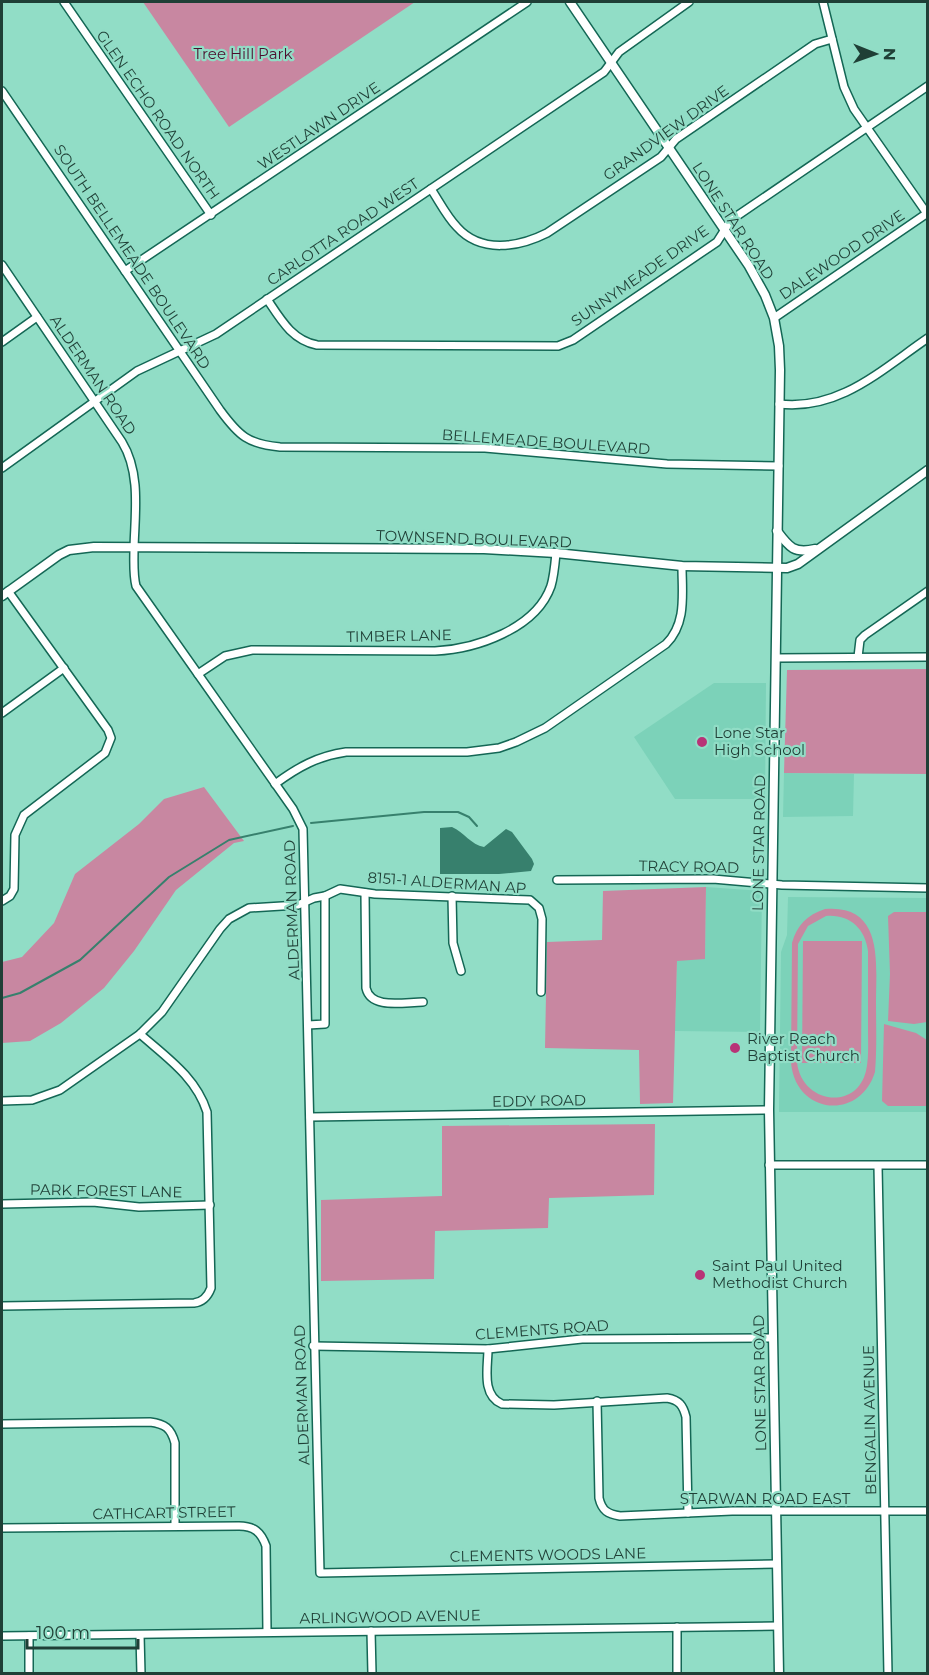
<svg xmlns="http://www.w3.org/2000/svg" width="929" height="1675" font-family="Montserrat,sans-serif">
	<rect width="100%" height="100%" fill="#91ddc6"/>
	<g fill="#7cd2b9">
		<path d="M714,683H766L765,799H675L634,737Z"/>
		<path d="M784,773L854,774L853,816L783,817Z"/>
		<path d="M706,887L762,891L760,1032L675,1031L677,960L705,958Z"/>
		<path d="M788,897L927,898V1112H779L781,952L787,935Z"/>
	</g>
	<g fill="#c887a1" fill-rule="evenodd">
		<path d="M143,2H415L229,127Z"/>
		<path d="M927,669V774L784,773L787,670Z"/>
		<path d="M204,787L244,841L234,843L176,890L134,951L104,988L61,1023L30,1041L2,1043V962L22,957L54,923L75,874L139,824L164,799Z"/>
		<path d="M706,887L705,959L677,961L673,1103L640,1104L639,1050L545,1048L547,942L602,940L603,891Z"/>
		<path d="M825,909C884,904 876,963 876,1002C876,1025 877,1049 875,1072C860,1121 796,1115 791,1063L792,943C797,925 807,915 825,909ZM826,916C849,914 865,928 868,951C868,977 868,1003 868,1030C868,1043 869,1058 866,1071C856,1112 801,1103 797,1062L798,944L808,926Z"/>
		<path d="M894,912H927V1022L914,1024L888,1021L890,974L888,916Z"/>
		<path d="M803,941H862L861,1063H802Z"/>
		<path d="M884,1024L916,1033L927,1040V1106H888L882,1101Z"/>
		<path d="M655,1124L654,1195L549,1198L548,1228L435,1231L434,1279L321,1281V1200L442,1196V1126Z"/>
	</g>
	<path fill="#37806d" d="M452,827C464,832 471,845 484,847L506,829L512,832L532,859L534,864L531,871L499,874H440V828Z"/>
	<g fill="none" stroke-linecap="round" stroke-linejoin="round">
		<g stroke="#37806d" stroke-width="2">
			<path d="M311,823L424,812H458L469,817L477,826"/>
			<path d="M2,998L20,993L80,960L169,877L229,840L293,826"/>
		</g>
		<g stroke="#146755" stroke-width="10">
			<g id="minor">
				<path d="M64,2L211,215"/>
				<path d="M823,2L844,87L854,109L928,215"/>
				<path d="M2,91L220,410C239,436 248,444 280,447L485,448L667,464L779,466"/>
				<path d="M431,189C439,201 447,217 457,227C481,254 519,247 547,233L661,157L676,139L815,44L832,39"/>
				<path d="M2,265L122,442C141,473 135,513 134,548C134,561 133,574 136,586L293,809L303,829L320,1573L777,1564"/>
				<path d="M125,271L527,2"/>
				<path d="M267,299C281,320 292,340 317,345L558,346L573,340L717,242L731,220L928,86"/>
				<path d="M774,318L926,214"/>
				<path d="M2,342L37,317"/>
				<path d="M779,404C839,411 881,370 928,338"/>
				<path d="M2,468L137,371L216,334L604,72L619,52L689,2"/>
				<path d="M858,657L860,640L865,635L928,591"/>
				<path d="M776,658L928,657"/>
				<path d="M198,674L225,656L252,650L435,651C476,649 536,629 551,586C554,576 555,564 556,553"/>
				<path d="M2,713L64,668"/>
				<path d="M275,784C298,767 318,756 346,752H467L499,748L516,742L545,728L666,644C687,623 682,594 682,566"/>
				<path d="M557,880L713,879L782,885L928,888"/>
				<path d="M365,893L366,988C371,1010 404,1002 423,1002"/>
				<path d="M452,896L453,943L461,971"/>
				<path d="M2,901L10,896L14,889L15,835L24,815L105,753L111,738L108,730L8,591"/>
				<path d="M308,1025L325,1024V896"/>
				<path d="M2,1101L32,1100L60,1090L140,1034L162,1012L220,929L229,919L249,908L298,905L314,898L325,896L340,889L375,894L530,900L539,908L542,919L541,992"/>
				<path d="M310,1117L769,1110"/>
				<path d="M769,1165H928"/>
				<path d="M878,1166L888,1674"/>
				<path d="M2,1204L93,1202L139,1207L210,1205"/>
				<path d="M2,1306L194,1303C203,1302 208,1296 211,1288L207,1112C196,1077 166,1057 140,1034"/>
				<path d="M313,1346L488,1349L582,1339L773,1338"/>
				<path d="M488,1349C488,1367 481,1395 502,1404L554,1405L667,1398C679,1400 683,1405 686,1417L688,1513"/>
				<path d="M597,1401L599,1498C602,1511 608,1514 620,1516L732,1511H928"/>
				<path d="M2,1424L150,1422C165,1424 171,1428 175,1443V1526"/>
				<path d="M2,1528L239,1526C254,1526 261,1532 266,1546L267,1632"/>
				<path d="M677,1627V1674"/>
				<path d="M371,1631L372,1674"/>
				<path d="M140,1635L141,1674"/>
				<path d="M2,1636L778,1626"/>
				<path d="M29,1636V1674"/>
			</g>
		</g>
		<g stroke="#146755" stroke-width="11">
			<g id="tertiary">
				<path d="M570,2L749,266L765,295L774,318L779,346L780,370L769,1110L779,1674"/>
				<path d="M777,531C789,547 794,554 815,549"/>
				<path d="M2,596L59,555L69,550L94,547L484,549L556,553L682,566L787,568L798,564L928,470"/>
			</g>
		</g>
		<use href="#minor" stroke="#fff" stroke-width="7"/>
		<use href="#tertiary" stroke="#fff" stroke-width="8"/>
	</g>
	<g fill="#b83377" stroke="#91ddc6" stroke-width="2">
		<circle cx="702" cy="742" r="6"/>
		<circle cx="735" cy="1048" r="6"/>
		<circle cx="700" cy="1275" r="6"/>
	</g>
	<g text-anchor="middle" stroke-width="4.5" stroke-linejoin="round" paint-order="stroke">
		<g font-size="15" fill="#4d0e2e" stroke="#91ddc6">
			<text x="243" y="59">Tree Hill Park</text>
		</g>
		<g font-size="15" fill="#1f3f36" stroke="#91ddc6">
			<text transform="translate(158 115) rotate(55)" y="5">GLEN ECHO ROAD NORTH</text>
			<text transform="translate(319 126) rotate(-34)" y="5">WESTLAWN DRIVE</text>
			<text transform="translate(666 133) rotate(-36)" y="5">GRANDVIEW DRIVE</text>
			<text transform="translate(733 221) rotate(57)" y="5">LONE STAR ROAD</text>
			<text transform="translate(343 232) rotate(-34)" y="5">CARLOTTA ROAD WEST</text>
			<text transform="translate(842 255) rotate(-34)" y="5">DALEWOOD DRIVE</text>
			<text transform="translate(132 257) rotate(56)" y="5">SOUTH BELLEMEADE BOULEVARD</text>
			<text transform="translate(640 276) rotate(-35)" y="5">SUNNYMEADE DRIVE</text>
			<text transform="translate(93 375) rotate(56)" y="5">ALDERMAN ROAD</text>
			<text transform="translate(546 442) rotate(4)" y="5">BELLEMEADE BOULEVARD</text>
			<text transform="translate(474 539) rotate(2)" y="5">TOWNSEND BOULEVARD</text>
			<text transform="translate(399 636) rotate(-1)" y="5">TIMBER LANE</text>
			<text transform="translate(759 843) rotate(-89)" y="5">LONE STAR ROAD</text>
			<text transform="translate(689 867) rotate(1)" y="5">TRACY ROAD</text>
			<text transform="translate(447 883) rotate(4)" y="5">8151-1 ALDERMAN AP</text>
			<text transform="translate(292 910) rotate(-92)" y="5">ALDERMAN ROAD</text>
			<text transform="translate(539 1101) rotate(-1)" y="5">EDDY ROAD</text>
			<text transform="translate(106 1191) rotate(1)" y="5">PARK FOREST LANE</text>
			<text transform="translate(542 1330) rotate(-4)" y="5">CLEMENTS ROAD</text>
			<text transform="translate(760 1383) rotate(-91)" y="5">LONE STAR ROAD</text>
			<text transform="translate(302 1395) rotate(-92)" y="5">ALDERMAN ROAD</text>
			<text transform="translate(870 1420) rotate(-91)" y="5">BENGALIN AVENUE</text>
			<text x="765" y="1504">STARWAN ROAD EAST</text>
			<text transform="translate(164 1513) rotate(-1)" y="5">CATHCART STREET</text>
			<text transform="translate(548 1555) rotate(-1)" y="5">CLEMENTS WOODS LANE</text>
			<text transform="translate(390 1617) rotate(-1)" y="5">ARLINGWOOD AVENUE</text>
		</g>
		<g font-size="15" fill="#1f3f36" stroke="#91ddc6" text-anchor="start">
			<text x="714" y="738">Lone Star<tspan x="714" dy="17">High School</tspan></text>
			<text x="747" y="1044">River Reach<tspan x="747" dy="17">Baptist Church</tspan></text>
			<text x="712" y="1271">Saint Paul United<tspan x="712" dy="17">Methodist Church</tspan></text>
		</g>
	</g>
	<rect width="929" height="1675" fill="none" stroke="#1f3f36" stroke-width="6"/>
	<g transform="translate(875 54) rotate(91)" stroke="#91ddc6" stroke-width="4.5" paint-order="stroke">
	<path d="M0-4.5L10 22L0 15L-10 22Z" fill="#1f3f36"/>
	<text y="-9" font-size="16" font-weight="bold" text-anchor="middle" fill="#1f3f36">N</text>
	</g>
	<path d="M27 1639v9h111v-9" fill="none" stroke="#1f3f36" stroke-width="3"/>
	<text x="36" y="1639" font-size="18" fill="#1f3f36" stroke="#91ddc6" stroke-width="4.5" paint-order="stroke">100 m</text>
</svg>
